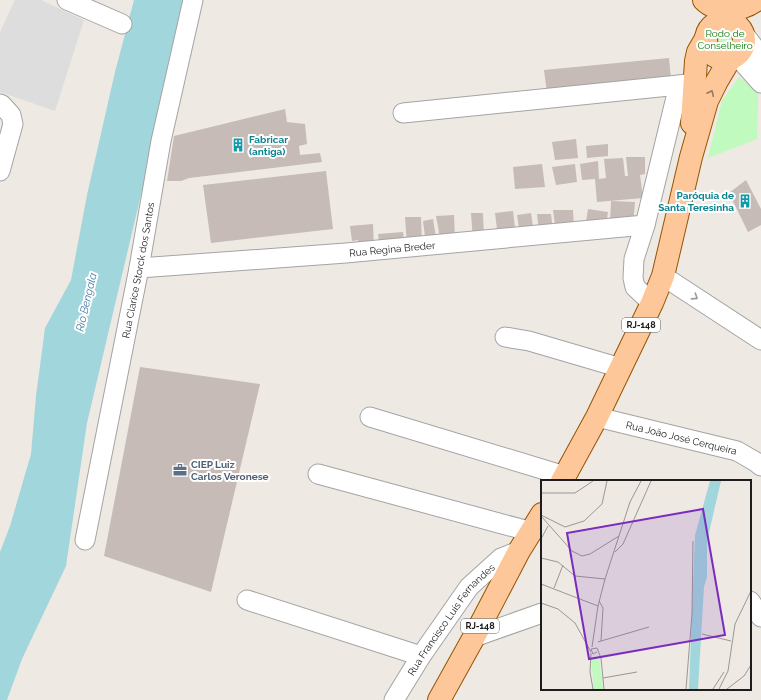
<svg xmlns="http://www.w3.org/2000/svg" width="761" height="700" font-family="Raleway,sans-serif">
	<rect width="100%" height="100%" fill="#eee9e3"/>
	<g fill="#c0fabe">
		<circle cx="725" cy="39" r="13"/>
		<path d="M739,77L758,93L757,139L708,158L722,101Z"/>
	</g>
	<path fill="#ddd" d="M15,0H41L84,20L55,111L0,92V32Z"/>
	<path fill="#a2d6dd" d="M134,0H187L87,423L66,566L22,659L7,700H0V552L10,526L31,454L36,396L45,328L71,280L87,195L115,72Z"/>
	<g fill="#c6bbb6">
		<path d="M669,58L671,80L547,93L544,70Z"/>
		<path d="M285,109L287,122L305,124L307,144L299,146L300,155L320,153L322,162L189,178L181,181H167L174,136Z"/>
		<path d="M576,139L578,158L555,160L552,142Z"/>
		<path d="M608,144V156L587,158L586,146Z"/>
		<path d="M626,157H645V174L640,175L643,198L597,202L595,179L582,180L580,164L598,161L599,179L606,178L604,159L623,158L625,176H628Z"/>
		<path d="M542,164L545,187L515,189L513,167Z"/>
		<path d="M575,164L577,182L556,185L552,167Z"/>
		<path d="M326,171L333,229L211,243L203,185Z"/>
		<path d="M746,180L761,209V225L748,232L729,193Z"/>
		<path d="M611,201L635,202L633,226L610,223Z"/>
		<path d="M588,209L608,212L606,226L586,222Z"/>
		<path d="M553,210H573L574,230L556,232Z"/>
		<path d="M513,211L516,236L498,237L495,213Z"/>
		<path d="M471,213H483L484,239L473,240Z"/>
		<path d="M531,213L534,233L520,235L517,215Z"/>
		<path d="M537,214H551L553,231H539Z"/>
		<path d="M454,215L455,241L441,243L436,216Z"/>
		<path d="M405,217H421L422,244L407,245Z"/>
		<path d="M433,219L437,244H426L423,221Z"/>
		<path d="M373,224L374,249L360,250L358,240L352,241L350,226Z"/>
		<path d="M403,232L405,246L380,248L378,234Z"/>
		<path d="M140,367L260,384L211,592L104,556Z"/>
	</g>
	<g fill="none" stroke-linecap="round" stroke-linejoin="round">
		<g stroke="#a4a4a4" stroke-width="21">
			<g id="minor">
				<path d="M67,0L122,24"/>
				<path d="M744,34L760,55L761,60"/>
				<path d="M737,56L761,83"/>
				<path d="M0,104L2,105L11,115L13,124L0,171"/>
				<path d="M403,113L679,85"/>
				<path id="s1" d="M139,268L346,253L645,225"/>
				<path d="M663,276L761,340"/>
				<path d="M652,303L635,287L633,278L634,259L645,225L679,85L691,83"/>
				<path d="M505,337L529,341L621,368"/>
				<path d="M370,417L565,476"/>
				<path id="s2" d="M597,417L737,451L756,462L761,466"/>
				<path d="M318,474L532,532"/>
				<path id="s3" d="M85,540L139,268L161,141L193,0"/>
				<path d="M247,600L421,656"/>
				<path d="M750,601L761,617"/>
				<path d="M474,637L542,613"/>
				<path id="s4" d="M394,700L421,656L469,587L501,558L519,551"/>
			</g>
		</g>
		<g stroke="#965400" stroke-width="24">
			<g id="major">
				<path d="M704,0C717,13 741,11 755,1"/>
				<circle cx="725" cy="40" r="19"/>
				<path d="M692,123L696,61L698,52L705,40"/>
				<path d="M562,481L597,417L652,303L663,276L691,157L707,101L717,81L730,59"/>
				<path d="M439,700L474,637L519,551L542,514"/>
			</g>
		</g>
		<use href="#minor" stroke="#fff" stroke-width="19"/>
		<use href="#major" stroke="#fdc799" stroke-width="22"/>
	</g>
	<defs><path id="oneway-chevron" d="M-2-3.5L2.5 0L-2 3.5" fill="none" stroke-width="1.6" stroke-linecap="round" stroke-linejoin="round"/></defs>
	<use stroke="#987a61" href="#oneway-chevron" transform="translate(711 93) rotate(-64)"/>
	<use stroke="#999" href="#oneway-chevron" transform="translate(695 297) rotate(33)"/>
	<defs>
		<g id="building-bare" transform="scale(1.08)"><path d="M-4-6H4V6H1V3H-1V6H-4ZM-2.5-4.3h1.7v1.8h-1.7ZM.8-4.3h1.7v1.8H.8ZM-2.5-1h1.7V.8h-1.7ZM.8-1h1.7V.8H.8Z" fill="#0f9aa8" stroke="#fff" stroke-width="2.5" paint-order="stroke"/></g>
		<g id="office-bare" transform="scale(1.08)"><path d="M-6-3h4V-5.5h4V-3h4V5H-6ZM-1-4.5V-3h2v-1.5ZM-6 0V1H6V0Z" fill="#5c6f8a" stroke="#fff" stroke-width="2.5" paint-order="stroke"/></g>
	</defs>
	<g fill-rule="evenodd">
		<use href="#building-bare" x="238" y="145"/>
		<use href="#building-bare" x="745" y="201"/>
		<use href="#office-bare" x="180" y="470"/>
	</g>
	<g text-anchor="middle" stroke-width="4" stroke-linejoin="round" paint-order="stroke">
		<g fill="#fff" stroke="#616161" stroke-width="1">
			<rect x="622" y="318" width="38" height="14" rx="3"/>
			<rect x="461" y="619" width="38" height="14" rx="3"/>
		</g>
		<g font-size="9" font-weight="bold" fill="#1d1d1d">
			<text x="641" y="328">RJ-148</text>
			<text x="480" y="629">RJ-148</text>
		</g>
		<g font-size="10" fill="#0d7c0a" stroke="#fff">
			<text x="725" y="37">Rodo de<tspan x="725" dy="12">Conselheiro</tspan></text>
		</g>
		<g font-size="10" font-weight="bold" fill="#0d838f" stroke="#fff" text-anchor="start">
			<text x="249" y="143">Fabricar<tspan x="249" dy="12">(antiga)</tspan></text>
			<text x="734" y="199" text-anchor="end">Paróquia de<tspan x="734" dy="12">Santa Teresinha</tspan></text>
		</g>
		<g font-size="10" fill="#1d1d1d" stroke="#fff">
			<text dy="4" stroke="none"><textPath href="#s1" startOffset="254">Rua Regina Breder</textPath></text>
			<text dy="4" stroke="none"><textPath href="#s3" startOffset="275">Rua Clarice Storck dos Santos</textPath></text>
			<text dy="4" stroke="none"><textPath href="#s2" startOffset="87">Rua João José Cerqueira</textPath></text>
			<text dy="4" stroke="none"><textPath href="#s4" startOffset="99">Rua Francisco Luís Fernandes</textPath></text>
		</g>
		<g font-size="10" font-weight="bold" fill="#4e5e75" stroke="#fff" text-anchor="start">
			<text x="191" y="468">CIEP Luiz<tspan x="191" dy="12">Carlos Veronese</tspan></text>
		</g>
		<g font-size="11" font-style="italic" fill="#427a9e" stroke="#fff">
			<text transform="translate(86 302) rotate(-77)" y="4">Rio Bengala</text>
		</g>
	</g>
	<g transform="translate(541 480)">
		<rect width="210" height="210" fill="#eee9e3"/>
		<path d="M58,177L62,209H53L50,178Z" fill="#c0fabe"/>
		<path d="M169,1H180L166,61V97L163,107L157,209H148L154,55Z" fill="#a2d6dd"/>
		<path fill="none" stroke="#9a9794" stroke-width="1" d="M0,13H34L52,1M0,35L24,47L43,41L61,24L66,1M0,36L31,71L41,76L49,74L78,56M0,59L7,46M74,72L82,64L110,1M0,78L17,82L34,96L64,99M0,104L57,126M13,108L22,85M0,123L17,129L34,143L50,172M161,154L190,161M60,161L108,147M57,162L60,161L62,128L58,121M51,167L57,126L64,99L89,22L100,1M56,172L52,174L50,169L56,168L60,178L63,209M50,173L49,192L52,209M62,198L96,192M145,209L151,134L152,61M172,209L183,192M178,209L187,191L194,144L210,111M186,209L203,196L210,185"/>
		<path fill="#7b2cbf" fill-opacity="0.15" stroke="#7b2cbf" stroke-width="2" d="M162,29L184,155L48,179L26,53Z"/>
		<rect width="210" height="210" fill="none" stroke="#1d1d1d" stroke-width="2"/>
	</g>
</svg>
